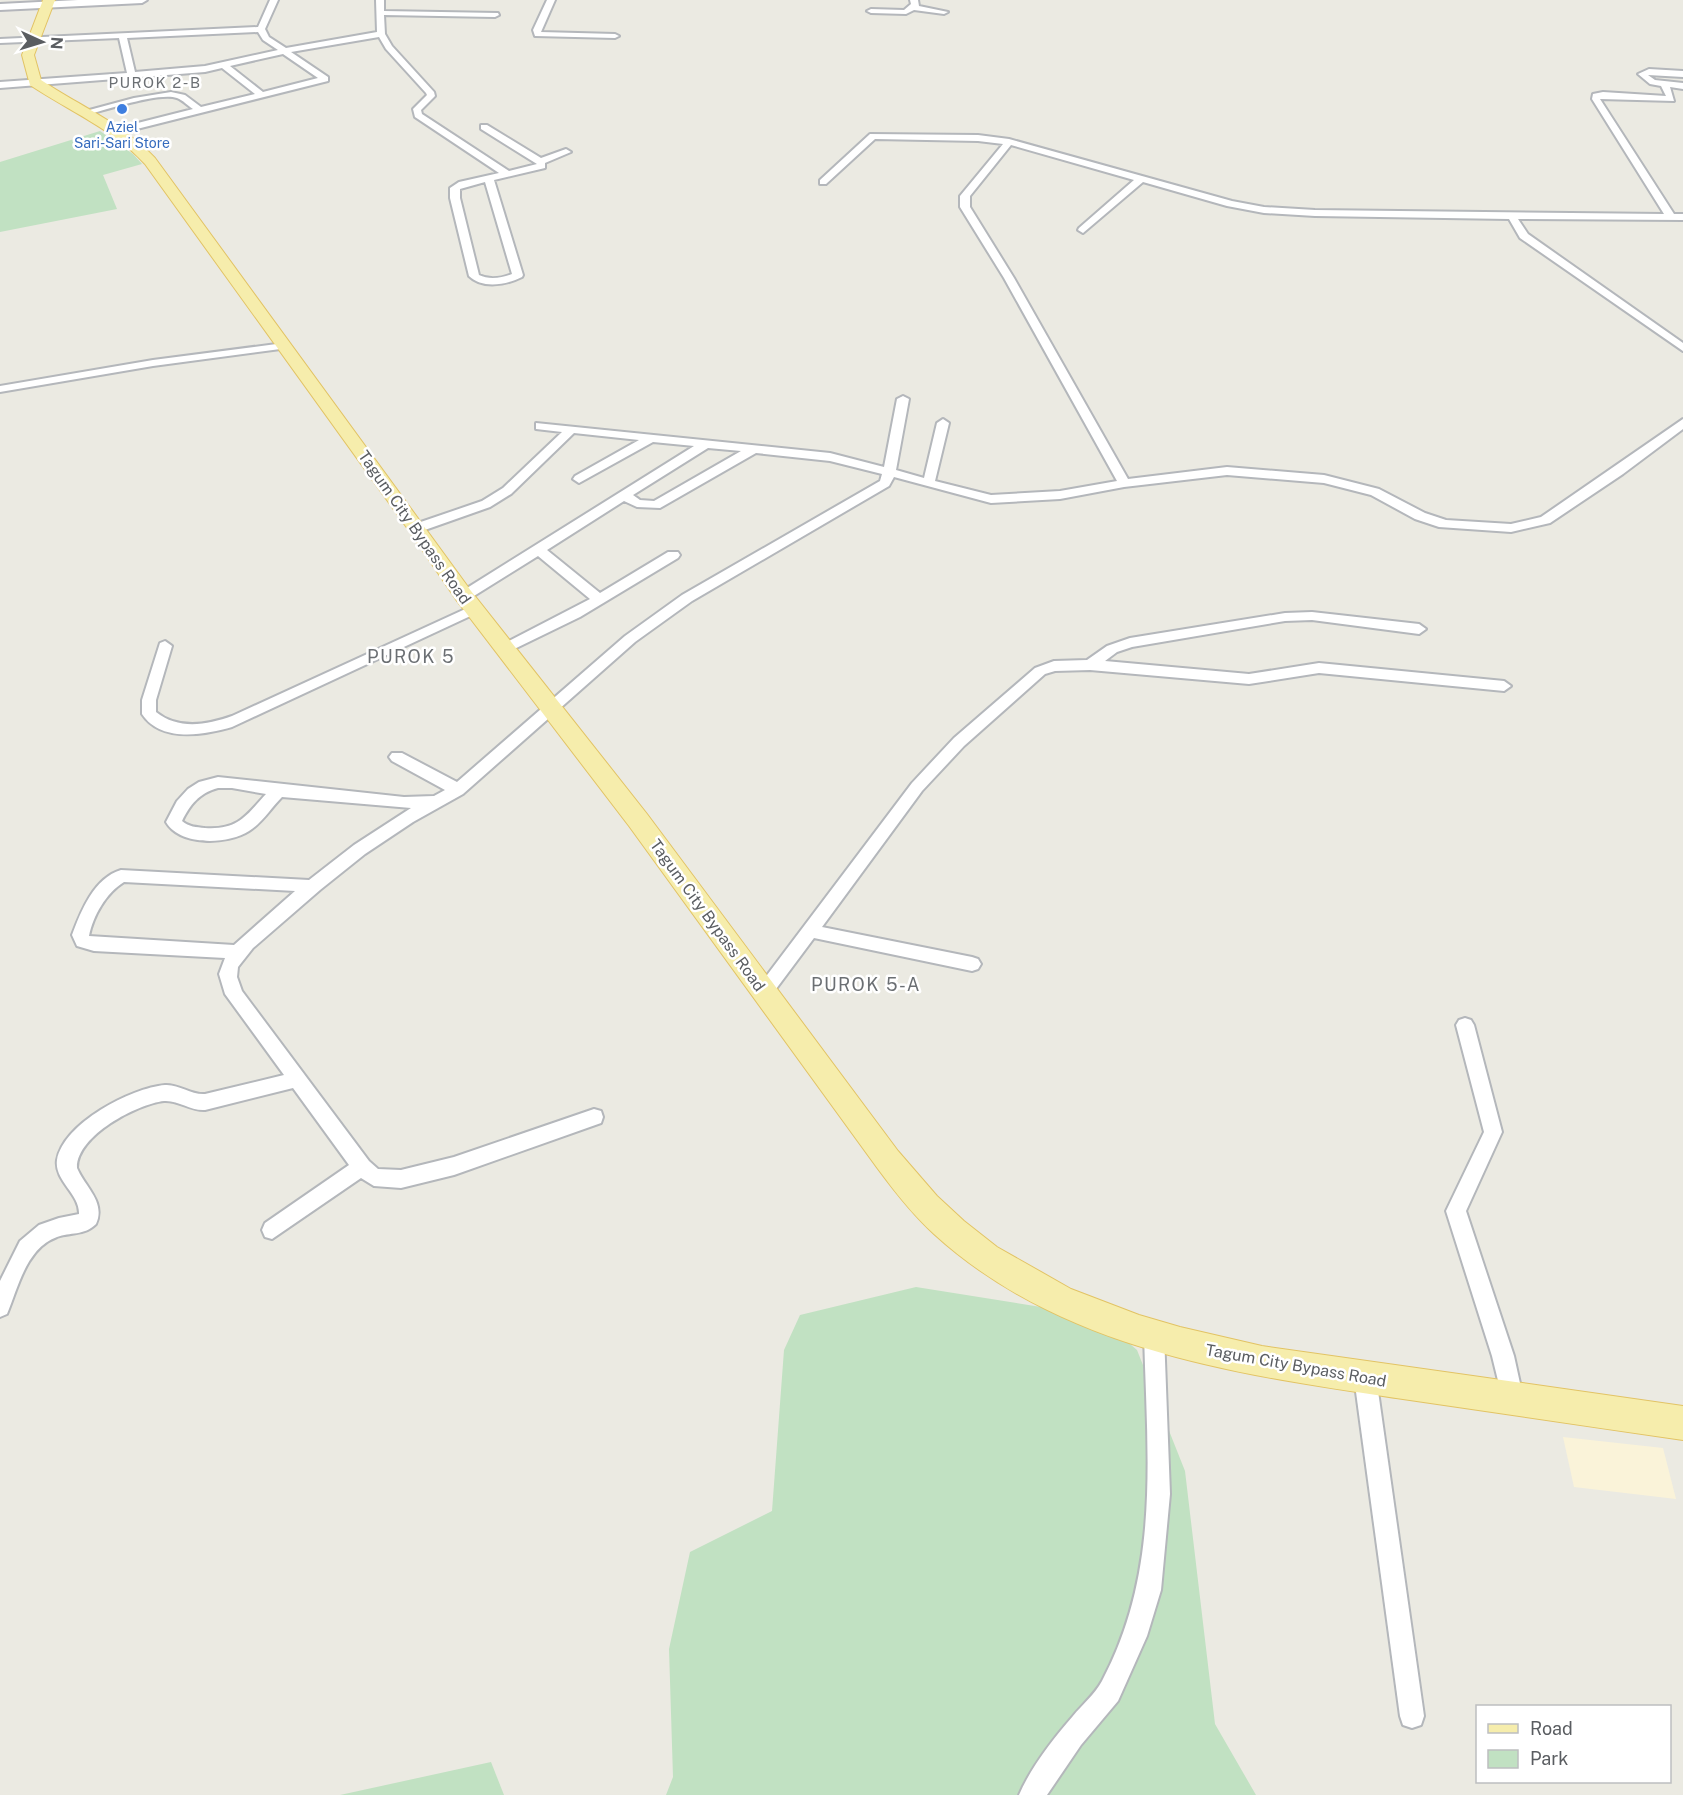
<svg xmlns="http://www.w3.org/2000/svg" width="1683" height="1795" font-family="'Public Sans',sans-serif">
	<rect width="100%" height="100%" fill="#ebeae2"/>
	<path fill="#faf3d9" d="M1563,1437L1663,1448L1676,1499L1574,1487Z"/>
	<g fill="#c1e1c2">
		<path d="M100,131L133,154L142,164L103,175L117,209L0,232V162Z"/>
		<path d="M916,1287L1097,1316L1137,1350L1185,1471L1215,1724L1256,1795H666L673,1777L669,1649L690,1552L772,1511L784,1350L800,1315Z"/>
		<path d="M491,1762L504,1795H340Z"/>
	</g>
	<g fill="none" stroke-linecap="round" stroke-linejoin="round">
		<g stroke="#b4b7bb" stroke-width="4">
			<g id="minor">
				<path d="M270,0H278L265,29L269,37L286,48L377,32L376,0H384V11L498,13L499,15L495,17L384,15L385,34L392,46L434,92L435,96L421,110L422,114L509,171L537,164L481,129V125H487L541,158L566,149L571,152L545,163V168L494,180L523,275L522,277C506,285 482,289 469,276L450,198V188L459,182L499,173L415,117L413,109L427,95L426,93L386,49L379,37L291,52L328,77V81L117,134L114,133V129L193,109C188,106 183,100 177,98C159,92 106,110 86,115L82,112L134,98L171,92L185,95L201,107L255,94L222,68L205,72L0,88V82L127,73L119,38L0,43V39L258,27ZM258,32L263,40L278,50L205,66L135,72L127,38ZM283,54L318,78L263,92L230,66ZM485,182L512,274C502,278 489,280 479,275L460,198V189Z"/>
				<path d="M547,0H555L541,32L615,34L619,36L615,38L535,36L533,30Z"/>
				<path d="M910,0H918L919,6L948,12L944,14L914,10L906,14L871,13L867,11L871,9L904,10L911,4Z"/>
				<path d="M1649,69L1683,71V77L1648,75L1655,80L1683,83V89L1670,87L1674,101L1600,99L1674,214H1683V220L1518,219L1528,234L1683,343V351L1520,238L1509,219L1315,216L1264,213L1227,206L1143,182L1083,233L1078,230L1079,228L1134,180L1011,145L970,196V207L1014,278L1128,479L1227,467L1324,475L1379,489L1425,513L1446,520L1511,524L1541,517L1683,419V429L1623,474L1550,523L1511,532L1439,527L1415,519L1371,495L1324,483L1227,475L1124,487L1060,499L991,503L894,477L889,486L692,601L635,642L463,794L413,822L365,854L320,890L253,948L238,967L237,977L242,991L369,1161L378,1169L401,1170L454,1157L594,1109L601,1111L603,1117L601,1123L454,1175L401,1188L374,1186L361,1178L272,1239L265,1237L262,1230L265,1223L349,1165L293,1088L205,1110C190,1111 179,1100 164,1101C137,1104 76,1136 77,1168C85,1187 106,1202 96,1224C84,1236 70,1232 57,1237C26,1248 18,1288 7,1314L0,1317V1281L20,1241L39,1225L59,1218L79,1214C80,1194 54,1181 57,1160C64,1123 131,1088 165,1085C179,1084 191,1095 205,1094L284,1075L225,994L219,974L225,958L94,951L77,946L72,935C81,911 94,878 121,870L309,880L354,845L411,808L282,797C271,808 262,823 249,831C227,845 180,846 166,822L177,801L188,789L199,782L218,777L404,797L434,796L445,790L392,761L389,757L392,753H402L457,782L625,636L682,595L880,481L882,474L830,461L756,453L660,508L637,507L624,501L547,550L600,593L668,552H678L680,555L678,558L580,617L506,653L499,648L501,645L590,599L538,556L469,599H459L457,596L459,593L694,446L653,442L579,483L573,479L575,476L639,440L574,433L511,494L490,507L422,531H412L411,528L412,525L482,501L503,488L562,432L536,429V423L830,453L884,467L897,399L903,396L909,399L896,470L924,478L937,423L943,419L949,423L935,481L991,495L1060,491L1117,481L1004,278L960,207V196L1003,144L978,141L875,139L826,184H820V180L870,134L978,135L1009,139L1232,201L1264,207L1315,210L1664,214L1592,99L1593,94L1603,92L1666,96L1661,86L1650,84L1638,74ZM708,448L741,451L654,501L640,500L633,495ZM218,788H232L266,794C246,816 238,830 205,828C196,827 189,827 182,821C190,805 199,793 218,788ZM124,882L295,891L234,945L89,936C93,916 106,893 124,882Z"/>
				<path d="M284,343L288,344V348L153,366L0,392V386L153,360Z"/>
				<path d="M474,605L481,609L479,612L232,727C204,735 161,743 142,714V700L160,643L165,641L172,646L156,700V712C178,730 207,725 232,716Z"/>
				<path d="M1312,612L1419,624L1426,629L1419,634L1312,620L1285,621L1132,647L1117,652L1105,661L1249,674L1319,663L1504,681L1511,686L1504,691L1319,673L1249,684L1090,670L1055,671L1045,674L964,746L922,791L822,927L972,957L978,959L981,964L978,969L972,971L814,938L770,997L764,999L758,997L755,992L758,987L912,783L954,738L1035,668L1054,661L1087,660L1107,646L1130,638L1285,613Z"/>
				<path d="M1465,1018L1471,1020L1474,1025L1502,1132L1466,1211L1514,1356L1523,1397L1520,1405L1512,1408L1504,1405L1492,1356L1446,1211L1484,1132L1456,1025L1459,1020Z"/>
				<path d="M1154,1324L1161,1327L1164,1334L1170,1494L1161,1590L1147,1636L1118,1701L1081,1745L1047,1795H1019C1031,1767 1053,1739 1073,1716C1082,1705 1095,1694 1102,1681C1161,1570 1147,1455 1144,1334L1147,1327Z"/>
				<path d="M1365,1366L1373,1369L1376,1377L1424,1716L1421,1725L1412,1728L1403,1725L1400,1716L1354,1377L1357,1369Z"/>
			</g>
		</g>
		<g stroke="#b4b6bb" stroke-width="4">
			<path id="secondary" d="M78,0H147L142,3L0,10V4Z"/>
		</g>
		<g stroke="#e2c364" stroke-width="2">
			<path id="primary" d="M43,0H55L34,55L41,80C80,106 123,124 155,158L471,591L647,814L898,1151L937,1196L964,1221L997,1247L1071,1289L1139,1315L1180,1327L1262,1346L1683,1406V1440C1587,1426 1492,1412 1396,1398C1234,1374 1060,1349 934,1234C913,1215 895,1192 878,1169L629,826L457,601L410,532L145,164C113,129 69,111 30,85L22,55Z"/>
		</g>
		<use href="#minor" fill="#fff" fill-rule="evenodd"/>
		<use href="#secondary" fill="#fff" fill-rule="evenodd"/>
		<use href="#primary" fill="#f6edac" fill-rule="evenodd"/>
	</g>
	<circle fill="#3f7fe0" stroke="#fff" stroke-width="2" cx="122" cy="109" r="6"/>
	<g text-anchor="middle" stroke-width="5" stroke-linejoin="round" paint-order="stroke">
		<g font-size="14" fill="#366cbe" stroke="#fff">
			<text x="122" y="132">Aziel<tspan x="122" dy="16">Sari-Sari Store</tspan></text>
		</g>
		<g font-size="15" letter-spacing="1.5" fill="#6b6f73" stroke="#fff">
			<text x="155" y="88">PUROK 2-B</text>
		</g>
		<g font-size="16" fill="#5a5d61" stroke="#fff">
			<text transform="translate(415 527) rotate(55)" y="6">Tagum City Bypass Road</text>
			<text transform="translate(708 915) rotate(54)" y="6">Tagum City Bypass Road</text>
			<text transform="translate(1296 1365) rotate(10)" y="6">Tagum City Bypass Road</text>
		</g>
		<g font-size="18" letter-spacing="1.5" fill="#6b6f73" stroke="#fff">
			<text x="411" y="663">PUROK 5</text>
			<text x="866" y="991">PUROK 5-A</text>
		</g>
	</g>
	<rect x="1476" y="1705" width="195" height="78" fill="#ffffff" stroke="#bdbec0" stroke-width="1.5"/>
	<rect x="1488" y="1724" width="30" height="9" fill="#f6edac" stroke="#bdbec0" stroke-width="1.5"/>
	<text x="1530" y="1735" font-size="18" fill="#5a5d61">Road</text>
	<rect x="1488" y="1750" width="30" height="18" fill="#c1e1c2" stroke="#bdbec0" stroke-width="1.5"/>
	<text x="1530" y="1765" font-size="18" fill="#5a5d61">Park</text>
	<g transform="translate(42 42) rotate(94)" stroke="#ffffff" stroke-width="4.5" paint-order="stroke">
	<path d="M0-4.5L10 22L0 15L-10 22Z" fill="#5a5d61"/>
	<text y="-9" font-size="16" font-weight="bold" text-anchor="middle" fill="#5a5d61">N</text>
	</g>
</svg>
